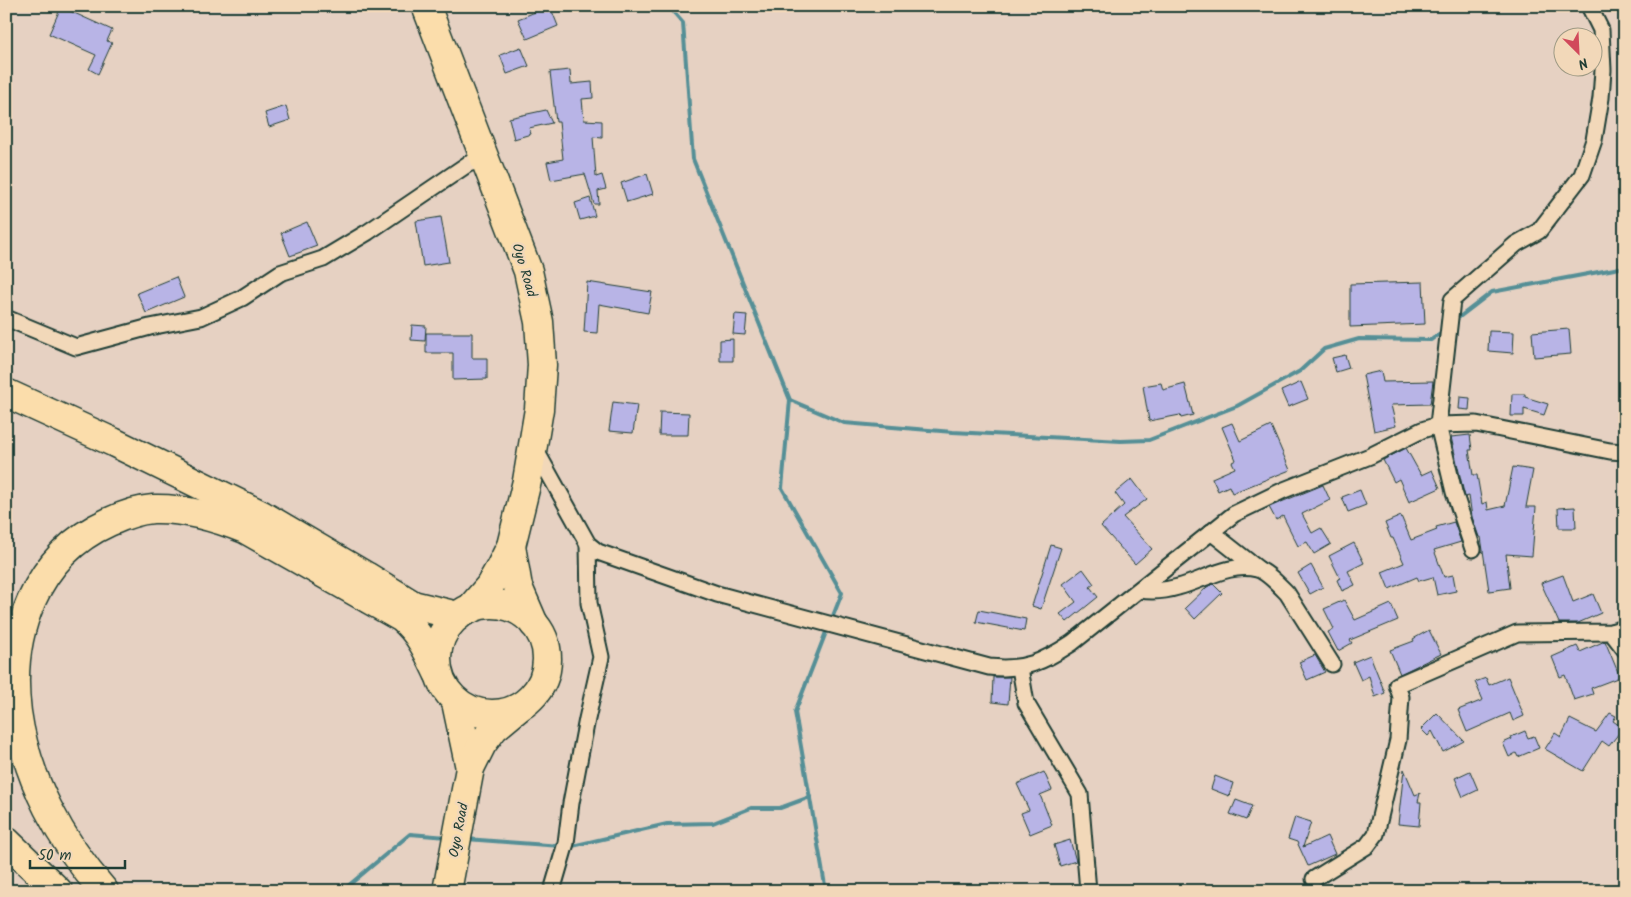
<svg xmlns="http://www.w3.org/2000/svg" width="1631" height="897" font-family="Kalam,sans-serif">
	<rect width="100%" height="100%" fill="#e6d1c2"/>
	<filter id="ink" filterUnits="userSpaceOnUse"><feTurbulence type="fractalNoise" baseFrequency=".02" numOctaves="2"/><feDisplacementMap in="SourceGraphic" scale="10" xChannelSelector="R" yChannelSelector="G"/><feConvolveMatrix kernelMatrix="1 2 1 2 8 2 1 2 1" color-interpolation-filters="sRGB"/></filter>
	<g filter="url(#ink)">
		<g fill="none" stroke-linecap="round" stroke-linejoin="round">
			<g stroke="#558f96" stroke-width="4">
				<path d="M668,6L683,23L693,159L790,400L782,488L842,593L831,621"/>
				<path d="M1453,322L1492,292L1625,267"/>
				<path d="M790,400L844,423L953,432L1121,441L1149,440L1237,406L1300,371L1324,349L1359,339L1431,340L1444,330"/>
				<path d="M466,839L561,846"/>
				<path d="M568,847L667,824L713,823L751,808H780L810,797"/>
				<path d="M342,891L410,834L447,837"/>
				<path d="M826,891L795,712L828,627"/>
			</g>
		</g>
		<g fill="#b8b4e6" stroke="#1f3d34">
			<path d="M550,6L558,26L527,39L518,19Z"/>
			<path d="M61,7L112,30L107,41L112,43L98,74L89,69L96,55L49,34Z"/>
			<path d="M521,47L529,66L507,74L500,55Z"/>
			<path d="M570,70L571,84L592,82L593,98L582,99L584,120L602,121V138L593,137L596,177L602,175L606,189L598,191L599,204H594L585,174L551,180L547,162L563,159L559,122H556L550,72Z"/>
			<path d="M286,106L290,120L269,127L265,113Z"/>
			<path d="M546,110L552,123L529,128L531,134L514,139L509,118Z"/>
			<path d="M647,174L653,194L627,202L621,183Z"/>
			<path d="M590,198L595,216L580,220L575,203Z"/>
			<path d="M441,217L449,262L423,266L416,221Z"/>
			<path d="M307,222L317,246L290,256L281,233Z"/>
			<path d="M176,277L184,297L146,313L137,293Z"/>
			<path d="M587,282L652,292L648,313L599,304L597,333L584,332Z"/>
			<path d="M1423,282L1425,324L1350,327V284Z"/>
			<path d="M735,314L747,315L745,335L733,334Z"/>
			<path d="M412,325L426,326L425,341L411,340Z"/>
			<path d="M1569,329L1571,354L1534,357L1532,332Z"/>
			<path d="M1489,331L1514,332L1513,353L1488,351Z"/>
			<path d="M426,333H472V358H487V379L453,380V353H426Z"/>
			<path d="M733,339V361H720V340Z"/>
			<path d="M1345,355L1349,368L1336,372L1332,358Z"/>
			<path d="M1381,371L1383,382L1433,381L1430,404L1391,405L1396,426L1374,431L1363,375Z"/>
			<path d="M1301,382L1308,399L1288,407L1281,391Z"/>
			<path d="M1161,383L1163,390L1185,384L1193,415L1181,418L1180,415L1149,421L1143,386Z"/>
			<path d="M1512,394H1525V397L1548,404L1544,415L1524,409V416H1511Z"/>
			<path d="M1460,397L1470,398L1469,410L1459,409Z"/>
			<path d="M613,402L637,405L633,433L609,431Z"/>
			<path d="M660,412L689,413L688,435H659Z"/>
			<path d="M1232,423L1240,441L1271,426L1290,470L1232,493L1229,486L1218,491L1212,478L1235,468L1232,462L1236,460L1222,427Z"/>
			<path d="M1470,435L1472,450H1469L1473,475H1477L1482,504L1487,502L1488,510L1505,506L1513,467L1533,470L1526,507H1536L1532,556L1506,554L1510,588L1489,591L1481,537H1479L1472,517L1469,496L1465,497L1463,489L1451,437Z"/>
			<path d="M1406,448L1421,475L1432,470L1440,488L1409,502L1399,479L1394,482L1383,460Z"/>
			<path d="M1132,479L1147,499L1123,517L1152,549L1135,564L1101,526L1124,505L1115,493Z"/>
			<path d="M1323,485L1330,500L1302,514L1312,533L1321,528L1331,544L1314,554L1307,542L1298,546L1283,516L1276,520L1269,507Z"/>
			<path d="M1360,490L1366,505L1348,512L1342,497Z"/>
			<path d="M1575,507L1576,528H1559L1558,508Z"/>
			<path d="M1401,516L1411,540L1437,530L1436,527L1454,522L1461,542L1434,550L1444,577L1453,575L1456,591L1437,595L1433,577L1419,581L1417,577L1389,589L1382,572L1404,563L1393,538H1391L1385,523Z"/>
			<path d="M1354,543L1364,563L1348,571L1355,585L1342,591L1337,580L1340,578L1329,556Z"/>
			<path d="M1051,545L1061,548L1041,609L1032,606Z"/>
			<path d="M1311,565L1323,587L1310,594L1298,573Z"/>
			<path d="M1083,569L1094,584L1090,587L1098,597L1067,622L1060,614L1076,602L1063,584Z"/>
			<path d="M1563,575L1573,602L1593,594L1601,613L1578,623H1559L1541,583Z"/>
			<path d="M1213,584L1222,593L1195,619L1185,608L1207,587Z"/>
			<path d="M1344,600L1355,620L1391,604L1398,620L1350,640L1352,643L1338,651L1328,632L1334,629L1324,609Z"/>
			<path d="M979,610L1026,619L1024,631L976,622Z"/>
			<path d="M1429,630L1441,654L1400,674L1390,650L1414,641L1413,639Z"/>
			<path d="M1605,641L1620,677L1591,688L1593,694L1574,700L1565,675L1560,677L1552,657L1577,646L1580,652Z"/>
			<path d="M1315,655L1325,672L1307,680L1299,662Z"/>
			<path d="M1370,655L1385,693L1375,697L1369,676L1361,680L1353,662Z"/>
			<path d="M993,677H1010L1008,704L992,702Z"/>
			<path d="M1508,677L1524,716L1513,721L1510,713L1467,732L1458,710L1483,700L1475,682L1486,678L1489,685Z"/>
			<path d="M1437,713L1464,741L1443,752L1432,731L1428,736L1421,729Z"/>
			<path d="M1610,713L1616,716L1613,721L1623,728L1609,746L1602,741L1583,771L1545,749L1555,733L1561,737L1570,719L1596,732Z"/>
			<path d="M1525,731L1528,738L1534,736L1539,748L1518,757L1516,753L1509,757L1503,743L1512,739L1511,737Z"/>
			<path d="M1404,769L1415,795L1420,793L1418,802H1421L1419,826L1398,824Z"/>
			<path d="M1470,771L1478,790L1463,797L1455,778Z"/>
			<path d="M1044,772L1052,790L1040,795L1052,825L1030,834L1021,813L1029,810L1017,784Z"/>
			<path d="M1215,776L1233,783L1229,796L1211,789Z"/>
			<path d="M1236,800L1252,806L1246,820L1230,814Z"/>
			<path d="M1295,817L1311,822L1303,847L1327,836L1335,854L1308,866L1297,842L1288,839Z"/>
			<path d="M1070,840L1076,861L1060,866L1054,845Z"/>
		</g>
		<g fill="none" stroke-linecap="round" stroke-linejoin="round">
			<g stroke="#1f3d34" stroke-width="19">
				<g id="street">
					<path d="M6,318L76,347L150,327L201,317L242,298L280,273L323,259L368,232L468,164L485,159"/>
					<path d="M534,447L588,544L598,552L717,594L989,667C1024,671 1043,662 1072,643L1234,514L1284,490L1370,456L1422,430L1438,425L1476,424L1610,451L1625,452"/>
					<path d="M1211,532L1258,569"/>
					<path d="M1473,549L1454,492L1438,425L1452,300L1516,244L1539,231L1582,175L1594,140L1601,98L1603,70L1601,30L1589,6"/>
					<path d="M1140,590C1153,592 1165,591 1178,587C1203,581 1229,562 1257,569C1266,571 1280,586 1287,593L1332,664"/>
					<path d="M1611,632L1625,650"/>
					<path d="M1020,668L1026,703L1080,794L1088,891"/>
					<path d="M1314,879L1367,846L1376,834L1398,740L1401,697L1397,685L1517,633L1611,632L1625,628"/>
					<path d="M552,891L566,843L571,803L587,719L601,657L589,603L588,544"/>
				</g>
			</g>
			<g stroke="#1f3d34" stroke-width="31">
				<g id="highway">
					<path d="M426,6L528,271L539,322L542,365L539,409L527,481L511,546L500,568L489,587L470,609"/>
					<path d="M6,393L113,442L262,515L366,576L413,605L458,616"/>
					<path d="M511,546L518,587L534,624"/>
					<circle cx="492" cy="659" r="55"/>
					<path d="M456,702L470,768"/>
					<path d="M6,841L58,891"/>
					<path d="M104,891C61,842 26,778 17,712C7,635 35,555 109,522C122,516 138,510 153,509C185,508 215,517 245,529L402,618C420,633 428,652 438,673"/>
					<path d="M447,891L470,768L482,744L494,728L518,708"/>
				</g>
			</g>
			<use href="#street" stroke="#f2d8b9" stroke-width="15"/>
			<use href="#highway" stroke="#fbddab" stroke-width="28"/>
		</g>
	</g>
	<g text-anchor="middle" stroke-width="5" stroke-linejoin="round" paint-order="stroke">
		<g font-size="14" fill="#1f3d34" stroke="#f2d8b9">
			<text transform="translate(525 270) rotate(73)" y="5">Oyo Road</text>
			<text transform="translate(458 830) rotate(-79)" y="5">Oyo Road</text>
		</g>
	</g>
	<rect width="1631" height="897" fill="none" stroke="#f2d8b9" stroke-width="25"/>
	<rect x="12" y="12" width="1606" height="872" fill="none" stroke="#1f3d34" stroke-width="2" filter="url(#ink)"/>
	<g transform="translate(1578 52) rotate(156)"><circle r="24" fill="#f2d8b9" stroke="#9e9a84"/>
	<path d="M0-4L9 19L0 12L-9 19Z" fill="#d1495b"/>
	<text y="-8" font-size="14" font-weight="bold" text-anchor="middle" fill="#1f3d34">N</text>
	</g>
	<path d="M30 860v8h95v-8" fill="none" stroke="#1f3d34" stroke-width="2.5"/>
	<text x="38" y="860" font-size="15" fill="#1f3d34" stroke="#f2d8b9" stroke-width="4" paint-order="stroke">50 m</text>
</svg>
